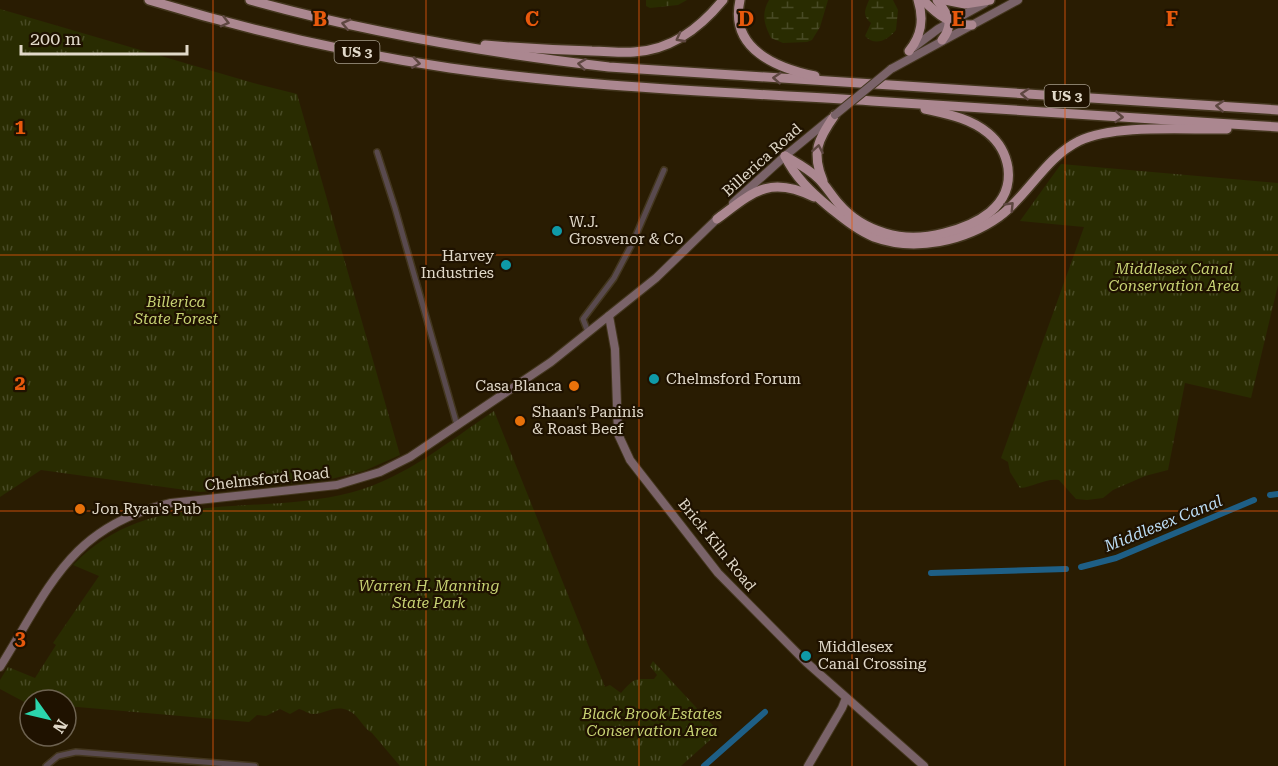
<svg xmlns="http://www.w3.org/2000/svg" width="1278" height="766" font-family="'Roboto Serif',serif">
	<defs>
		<pattern id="wetland-marsh" width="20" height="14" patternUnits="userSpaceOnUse" patternTransform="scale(1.5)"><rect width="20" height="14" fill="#292c01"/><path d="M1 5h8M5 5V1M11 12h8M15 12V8" fill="none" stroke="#484a25"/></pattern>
		<pattern id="park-tufts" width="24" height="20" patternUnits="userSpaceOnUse" patternTransform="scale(1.5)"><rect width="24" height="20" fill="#292c01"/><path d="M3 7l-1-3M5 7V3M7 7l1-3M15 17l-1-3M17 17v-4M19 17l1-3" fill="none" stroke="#484a25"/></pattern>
	</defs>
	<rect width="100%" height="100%" fill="#291c02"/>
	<g fill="url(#wetland-marsh)">
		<path d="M646,0H687L678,5L650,8L646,6Z"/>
		<path d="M769,0H828L820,27L812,40L807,42L783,43L771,38C764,24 761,14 769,0Z"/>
		<path d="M869,0H893L898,10L896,30C888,40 875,47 865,36L871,23C862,15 865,10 869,0Z"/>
	</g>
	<g fill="url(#park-tufts)">
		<path d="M0,9L257,84L297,94L400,455L364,471L327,480L200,492L41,470L0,497Z"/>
		<path d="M1061,164L1278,183V285L1251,398L1185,383L1168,470L1145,476L1113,490L1103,498L1087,500L1076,499L1059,480C1045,478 1034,487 1020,488L1010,472L1008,462L1001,458L1084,227L1020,221Z"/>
		<path d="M494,411L605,687L610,685L621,693C635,677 634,679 654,679L657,675L650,666L653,661L719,732L681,766H400L372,733C362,728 359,714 347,710C334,705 325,714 313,714C308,714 304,710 299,709L290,714L280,709L266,716L257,715L249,722L66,706V700H30V705L0,689V680L8,667L35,678L56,645L53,643L99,576L73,565C150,485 256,518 353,492C407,477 449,441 494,411Z"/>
	</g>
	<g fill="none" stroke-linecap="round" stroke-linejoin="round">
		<g stroke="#1e5f86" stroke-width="6">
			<path d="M1270,495L1278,494"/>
			<path d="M1081,567L1116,558L1254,500"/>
			<path d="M931,573L1066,569"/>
			<path d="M704,766L765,712"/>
		</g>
		<g stroke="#43361e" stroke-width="8">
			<g id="street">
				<path d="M377,152L395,208L457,425"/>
				<path d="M588,332L583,319L614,278L633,242L664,170"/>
				<path d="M46,766L58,756L76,752L255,766"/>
			</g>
		</g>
		<g stroke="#43361e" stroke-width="10">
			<g id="secondary">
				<path d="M914,47L938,29L985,3"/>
				<path d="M891,69L1018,0"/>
				<path d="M733,203L785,156L830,119"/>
				<path d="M609,316L615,349L618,434L630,460L718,573L806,662L924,766"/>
				<path d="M0,667C50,587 70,526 171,503L337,485L380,472L410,457L551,362L656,278L720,216"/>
				<path d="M808,766L842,708L846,698"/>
			</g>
		</g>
		<g stroke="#43361e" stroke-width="12">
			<g id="highway">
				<path d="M149,0C247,30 348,53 450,68C590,88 732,92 872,101C1008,110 1143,118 1278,127"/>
				<path d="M250,0C368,33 488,53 609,67L1278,110"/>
				<path d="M740,0C729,49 777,68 815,76"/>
				<path d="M923,0C938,15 950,25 972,25"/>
				<path d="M937,0C948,15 955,23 942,40"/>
				<path d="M945,0L965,4L990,0"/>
				<path d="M485,45C521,48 556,50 592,51C606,51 620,53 634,52C672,50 700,28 723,0"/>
				<path d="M909,51C922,35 924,19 918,0"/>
				<path d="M785,156C795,177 811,192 829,207C843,218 857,230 874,237C915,252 965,241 1000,216C1029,194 1045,158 1079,141C1115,124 1186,130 1227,129"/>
				<path d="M785,156C797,163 809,169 819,179C826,186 832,196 839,204C851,218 868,228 885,233C904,239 925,238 944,233C976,225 1013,207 1008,168C1006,155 999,142 988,133C970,118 947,114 925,109"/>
				<path d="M823,181C811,153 818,139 835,115"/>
				<path d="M717,219C753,192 769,175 814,197"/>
			</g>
		</g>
		<use href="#street" stroke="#594a4e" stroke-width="5"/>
		<use href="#secondary" stroke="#7a6369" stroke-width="8"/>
		<use href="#highway" stroke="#ab8790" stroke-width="9"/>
		<g stroke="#43361e" stroke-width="10" stroke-linecap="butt">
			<path id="secondary-bridge" d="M835,115L891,69"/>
		</g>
		<use href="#secondary-bridge" stroke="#7a6369" stroke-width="8"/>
	</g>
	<defs><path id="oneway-chevron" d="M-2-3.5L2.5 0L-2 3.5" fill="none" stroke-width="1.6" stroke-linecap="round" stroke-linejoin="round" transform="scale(1.5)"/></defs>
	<g stroke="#5e4741">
		<use href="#oneway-chevron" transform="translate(225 22) rotate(15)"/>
		<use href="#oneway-chevron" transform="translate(346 24) rotate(-167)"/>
		<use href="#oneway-chevron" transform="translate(680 38) rotate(152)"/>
		<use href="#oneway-chevron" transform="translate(416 63) rotate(9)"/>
		<use href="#oneway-chevron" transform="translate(582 64) rotate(-173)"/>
		<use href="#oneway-chevron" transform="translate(777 78) rotate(-176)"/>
		<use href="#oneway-chevron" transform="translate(1025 94) rotate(-176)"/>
		<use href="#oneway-chevron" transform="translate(1220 106) rotate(-176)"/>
		<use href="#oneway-chevron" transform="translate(1119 117) rotate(4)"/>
		<use href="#oneway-chevron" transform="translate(818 149) rotate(-80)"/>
		<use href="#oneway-chevron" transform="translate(1010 206) rotate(-46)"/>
	</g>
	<path fill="none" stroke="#e8590c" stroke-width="1.5" stroke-opacity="0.55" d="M213,0V766M426,0V766M639,0V766M852,0V766M1065,0V766M0,255H1278M0,511H1278"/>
	<g fill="#0f9aa8" stroke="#1f1200" stroke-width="2">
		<circle cx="557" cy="231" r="6"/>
		<circle cx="506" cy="265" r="6"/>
		<circle cx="654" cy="379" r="6"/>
		<circle cx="806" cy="656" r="6"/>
	</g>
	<g fill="#e8710a" stroke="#1f1200" stroke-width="2">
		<circle cx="574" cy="386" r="6"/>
		<circle cx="520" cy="421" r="6"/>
		<circle cx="80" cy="509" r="6"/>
	</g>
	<g text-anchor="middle" stroke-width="4.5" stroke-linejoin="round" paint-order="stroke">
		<g fill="#1f1200" stroke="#a79d8d" stroke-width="1.5">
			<rect x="334.5" y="41" width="45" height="22" rx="4.5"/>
			<rect x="1044.5" y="85" width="45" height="22" rx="4.5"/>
		</g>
		<g font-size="14" font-weight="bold" fill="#e1d9c9">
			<text x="357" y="57">US 3</text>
			<text x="1067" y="101">US 3</text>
		</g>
		<g font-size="15" fill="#e1d9c9" stroke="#1f1200">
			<text transform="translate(762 160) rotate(-42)" y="5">Billerica Road</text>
			<text transform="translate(267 479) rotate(-6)" y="5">Chelmsford Road</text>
			<text transform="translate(717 545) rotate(51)" y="5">Brick Kiln Road</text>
		</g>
		<g font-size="15" fill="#e1d9c9" stroke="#1f1200" text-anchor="start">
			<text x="569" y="227">W.J.<tspan x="569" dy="17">Grosvenor &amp; Co</tspan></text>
			<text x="494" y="261" text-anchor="end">Harvey<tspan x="494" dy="17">Industries</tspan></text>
			<text x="666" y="384">Chelmsford Forum</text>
			<text x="562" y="391" text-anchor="end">Casa Blanca</text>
			<text x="532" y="417">Shaan's Paninis<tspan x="532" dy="17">&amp; Roast Beef</tspan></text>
			<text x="92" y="514">Jon Ryan's Pub</text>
			<text x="818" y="652">Middlesex<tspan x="818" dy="17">Canal Crossing</tspan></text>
		</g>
		<g font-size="15" font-style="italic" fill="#c7d273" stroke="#1f1200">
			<text x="1174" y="274">Middlesex Canal<tspan x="1174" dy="17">Conservation Area</tspan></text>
			<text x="176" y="307">Billerica<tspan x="176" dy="17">State Forest</tspan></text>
			<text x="429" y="591">Warren H. Manning<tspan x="429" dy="17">State Park</tspan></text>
			<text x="652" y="719">Black Brook Estates<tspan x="652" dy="17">Conservation Area</tspan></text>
		</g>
		<g font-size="16" font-style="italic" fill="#bcddf5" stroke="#1f1200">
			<text transform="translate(1163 523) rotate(-22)" y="6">Middlesex Canal</text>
		</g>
	</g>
	<g font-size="20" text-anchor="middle" font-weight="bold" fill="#e8590c" stroke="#1f1200" stroke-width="4.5" stroke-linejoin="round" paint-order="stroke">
		<text x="320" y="26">B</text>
		<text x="532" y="26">C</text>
		<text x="746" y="26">D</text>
		<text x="958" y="26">E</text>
		<text x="1172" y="26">F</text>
		<text x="20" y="134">1</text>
		<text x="20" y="390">2</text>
		<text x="20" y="645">3</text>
	</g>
	<g transform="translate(48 718) rotate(124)"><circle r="28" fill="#1f1200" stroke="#6d6250" stroke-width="1.5"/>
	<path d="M0-4.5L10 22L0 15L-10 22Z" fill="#2bd5ac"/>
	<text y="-9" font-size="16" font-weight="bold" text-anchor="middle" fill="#e1d9c9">N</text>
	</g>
	<path d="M21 45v9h166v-9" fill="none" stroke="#e1d9c9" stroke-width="3"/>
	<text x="30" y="45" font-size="18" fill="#e1d9c9" stroke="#1f1200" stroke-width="4.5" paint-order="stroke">200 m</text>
</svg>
